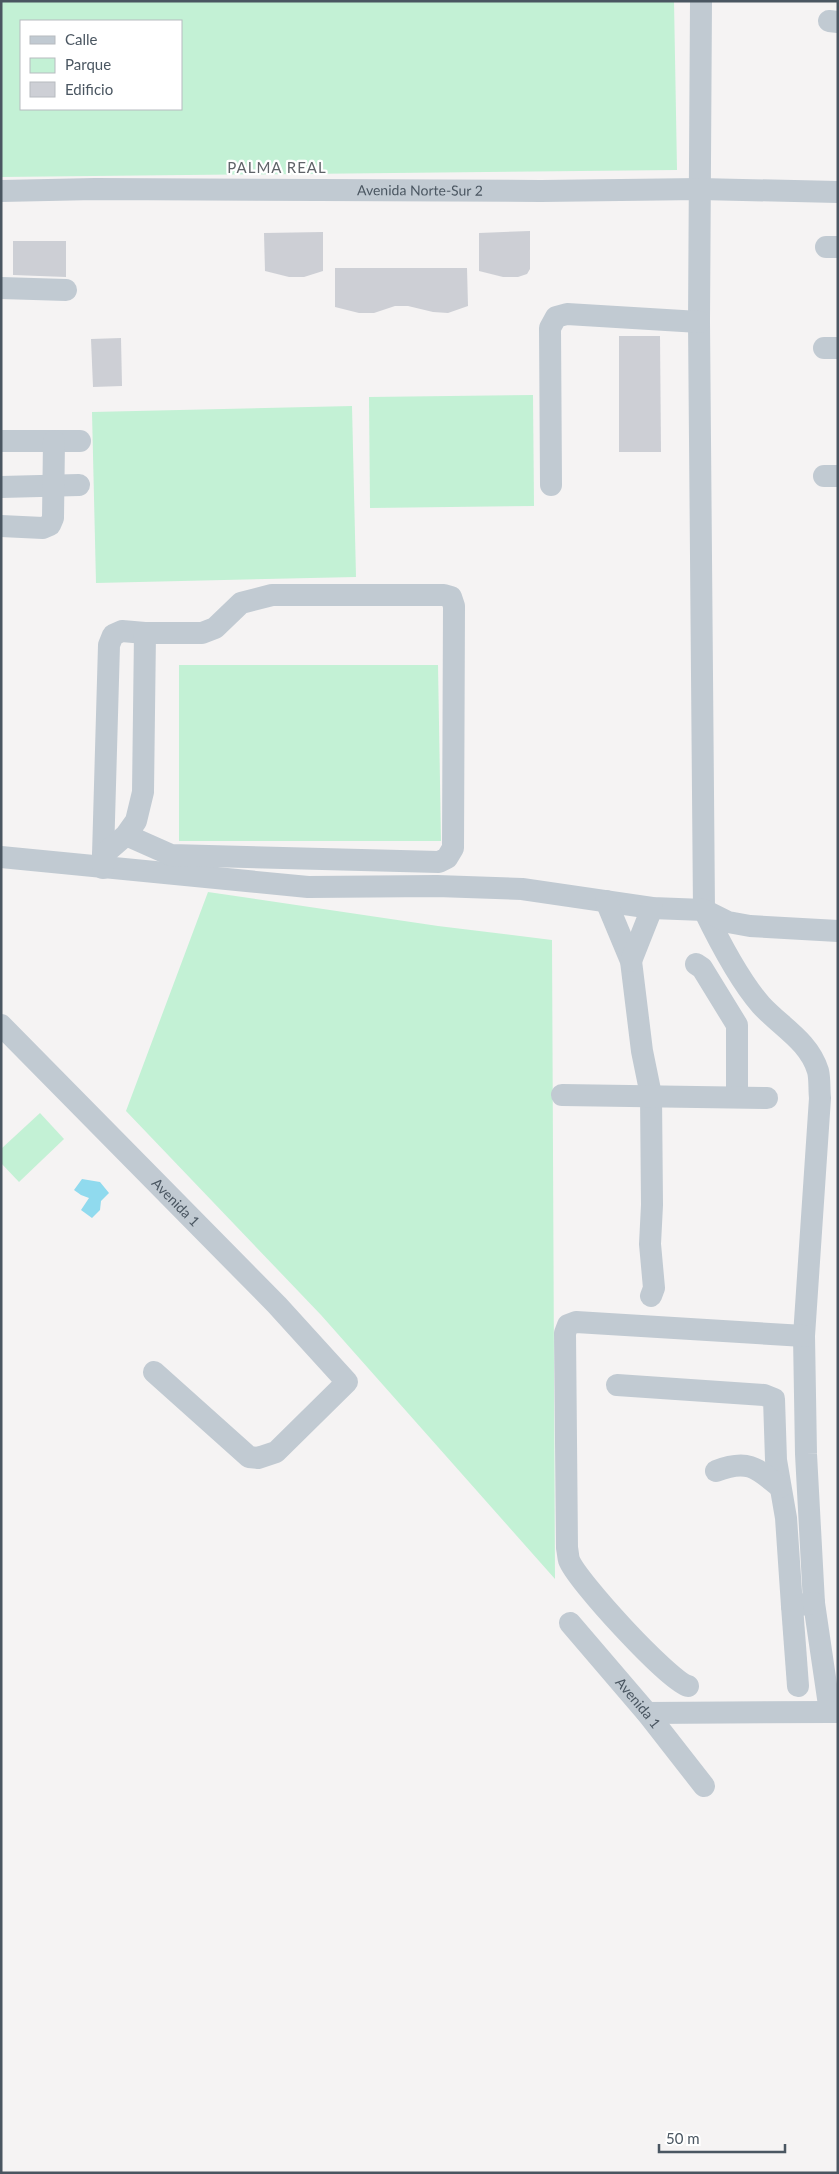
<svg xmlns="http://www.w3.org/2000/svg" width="839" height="2174" font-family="Lato,sans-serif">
	<rect width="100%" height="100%" fill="#f5f3f3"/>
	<g fill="#c3f1d5" fill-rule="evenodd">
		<path d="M1,1H674L677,170L1,177ZM21,21H181V109H21Z"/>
		<path d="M533,395L534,506L370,508L369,397Z"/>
		<path d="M352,406L356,577L96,583L92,412Z"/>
		<path d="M179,665H438L441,841H179Z"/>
		<path d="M208,892L438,926L552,940L555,1579L321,1315L126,1111Z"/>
		<path d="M40,1113L64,1139L19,1182L1,1163V1149Z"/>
	</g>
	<path fill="#90daee" d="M82,1179L100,1182L109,1193L101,1201L100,1210L92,1218L81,1210L89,1198L81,1195L74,1190Z"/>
	<g fill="#cdcfd5">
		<path d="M530,231V269L527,274L518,277H503L479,271V233Z"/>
		<path d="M323,232V271L304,277H289L265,271L264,233Z"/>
		<path d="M13,241H66V277L13,275Z"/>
		<path d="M335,268H467L468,306L448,313L433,312L408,306H395L374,313H359L335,307Z"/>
		<path d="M619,336H660L661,452H619Z"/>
		<path d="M121,338L122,386L93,387L91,339Z"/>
	</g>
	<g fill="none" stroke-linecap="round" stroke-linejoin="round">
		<g stroke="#c1cad2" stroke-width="22">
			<path d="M701,1L699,322L704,910C718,939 740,981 761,1005C781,1027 809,1041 818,1071C820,1079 819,1089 820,1098L804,1336L806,1454L814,1603L830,1712H838"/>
			<path d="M829,21L838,22"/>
			<path id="s1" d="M1,191L95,189L541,191L700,189L838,192"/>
			<path d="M826,247H838"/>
			<path d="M1,288L66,290"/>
			<path d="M824,348H838"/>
			<path d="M1,441H80"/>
			<path d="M824,476H838"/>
			<path d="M551,485L550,328L556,317L567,314L699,322"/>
			<path d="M1,487L79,485"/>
			<path d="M1,526L43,528L50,525L53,518L54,441"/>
			<path d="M103,855L109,645L113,635L122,631L145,633"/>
			<path d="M1,857L308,887L437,886L522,889L652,908L704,910L728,922L750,926L838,931"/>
			<path d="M103,868V855L126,835L136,821L143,792L145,633H202L215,628L241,603L272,595H444L451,597L454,606L453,848L447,858L439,862L171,855L126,835"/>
			<path d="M606,901L631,961L642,1051L651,1095L652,1205L650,1244L654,1288L651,1296"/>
			<path d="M631,961L652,908"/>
			<path d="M696,964L702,968L737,1025V1096"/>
			<path id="s2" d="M1,1025L277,1305L347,1382L276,1452L258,1458L249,1457L154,1372"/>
			<path d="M562,1095L767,1098"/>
			<path d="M617,1385L764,1395L774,1399L776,1460L786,1518L792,1606L814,1603"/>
			<path d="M716,1471C747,1459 756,1467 780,1487"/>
			<path d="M792,1606L798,1686"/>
			<path id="s3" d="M570,1623L647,1713L704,1786"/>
			<path d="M688,1686C668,1680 576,1580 569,1560C568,1557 568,1552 567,1548L565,1333L568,1325L576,1322L804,1336"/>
			<path d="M647,1713L830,1712"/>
		</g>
	</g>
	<g text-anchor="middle" stroke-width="4.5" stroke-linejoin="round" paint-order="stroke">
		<g font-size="14" fill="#4a5661" stroke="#fff">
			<text dy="5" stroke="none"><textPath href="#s1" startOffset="419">Avenida Norte-Sur 2</textPath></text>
			<text dy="5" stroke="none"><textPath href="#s2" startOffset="249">Avenida 1</textPath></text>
			<text dy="5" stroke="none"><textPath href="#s3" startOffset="105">Avenida 1</textPath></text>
		</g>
		<g font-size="15" letter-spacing="1" fill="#5f6368" stroke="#fff">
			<text x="277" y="173">PALMA REAL</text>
		</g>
	</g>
	<rect width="839" height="2174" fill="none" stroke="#4a5661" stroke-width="5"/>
	<rect x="20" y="20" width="162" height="90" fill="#ffffff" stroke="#b7bbc0"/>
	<rect x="30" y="36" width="25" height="8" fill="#c1cad2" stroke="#b7bbc0"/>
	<text x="65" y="45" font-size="15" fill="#4a5661">Calle</text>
	<rect x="30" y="58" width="25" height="15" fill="#c3f1d5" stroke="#b7bbc0"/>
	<text x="65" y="70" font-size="15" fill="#4a5661">Parque</text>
	<rect x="30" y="82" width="25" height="15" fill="#cdcfd5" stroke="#b7bbc0"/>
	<text x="65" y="95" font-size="15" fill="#4a5661">Edificio</text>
	<path d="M659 2144v8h126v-8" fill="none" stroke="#4a5661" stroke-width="2.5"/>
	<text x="666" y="2144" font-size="15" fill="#4a5661" stroke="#ffffff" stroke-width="4" paint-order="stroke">50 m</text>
</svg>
